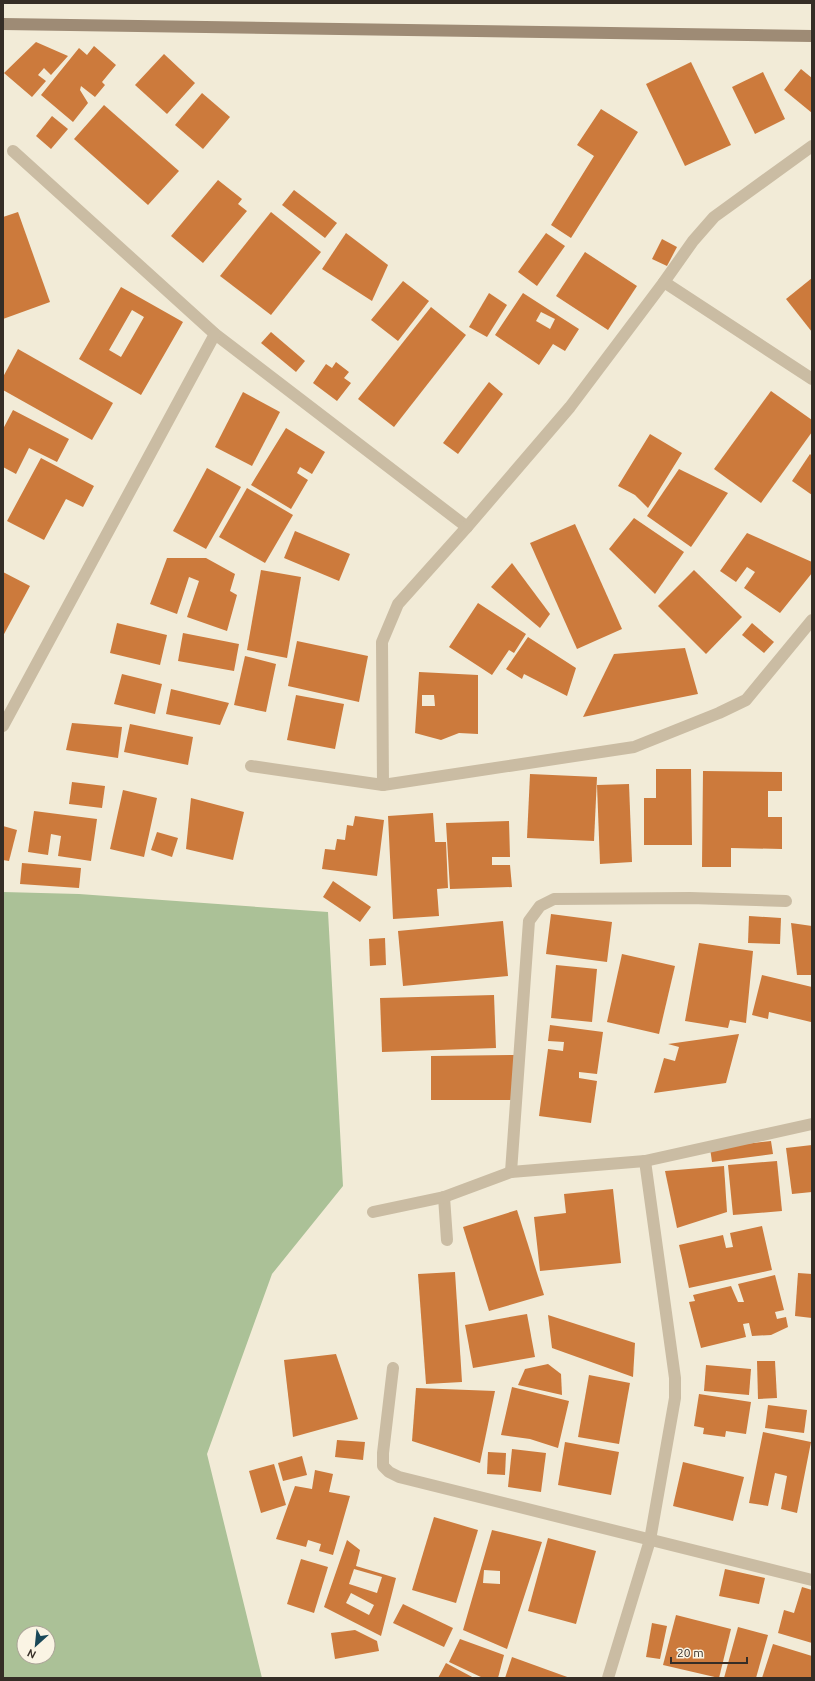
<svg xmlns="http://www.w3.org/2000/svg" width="815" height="1681" font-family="Ubuntu,sans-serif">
	<rect width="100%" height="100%" fill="#f2ebd7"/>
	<path fill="#abc197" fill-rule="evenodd" d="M3,892L79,894L328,912L343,1186L272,1274L207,1454L262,1678H3ZM24,1633H48V1657H24Z"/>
	<g fill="#cc7a3c" fill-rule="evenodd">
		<path d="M36,42L68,56L51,75L44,68L38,75L46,81L32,97L4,73Z"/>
		<path d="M94,46L116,65L102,82L105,85L95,97L81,86L80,90L88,103L73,122L41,95L79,48L87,55Z"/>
		<path d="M164,54L195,83L167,114L135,85Z"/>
		<path d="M691,62L731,145L685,166L646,84Z"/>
		<path d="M801,69L812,78V113L784,90Z"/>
		<path d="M763,72L785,119L755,134L732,87Z"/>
		<path d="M202,93L230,117L203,149L175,125Z"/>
		<path d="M104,105L179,171L148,205L74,139Z"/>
		<path d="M601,109L638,132L571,238L551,225L594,156L577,145Z"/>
		<path d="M52,116L68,129L51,149L36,136Z"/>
		<path d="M218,180L242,199L238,204L247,211L203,263L171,236Z"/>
		<path d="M294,190L337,223L325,238L282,205Z"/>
		<path d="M18,212L50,302L3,319V217Z"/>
		<path d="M271,212L321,252L271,315L220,276Z"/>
		<path d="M346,233L388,265L372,301L322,269Z"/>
		<path d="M546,233L565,246L537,286L518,272Z"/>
		<path d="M662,239L677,247L667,266L652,259Z"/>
		<path d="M585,252L637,286L608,330L556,296Z"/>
		<path d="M812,278V332L786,299Z"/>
		<path d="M403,281L429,301L398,341L371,320Z"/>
		<path d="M121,287L183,322L141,395L79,359ZM132,310L144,317L121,357L109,350Z"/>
		<path d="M489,293L507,305L487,337L469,327Z"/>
		<path d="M523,293L579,329L565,351L553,344L539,365L495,335ZM541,312L555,319L550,329L536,321Z"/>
		<path d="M431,307L466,335L394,427L358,399Z"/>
		<path d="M271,332L305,361L296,372L261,343Z"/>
		<path d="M18,349L113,403L92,440L3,390V377Z"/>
		<path d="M336,362L349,372L344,378L351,383L337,401L313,383L326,364L332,368Z"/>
		<path d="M489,382L503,394L458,454L443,443Z"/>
		<path d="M771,391L812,420V432L761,503L714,469Z"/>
		<path d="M243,392L280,412L252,466L215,447Z"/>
		<path d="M13,410L69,439L57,462L29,448L16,474L3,467V429Z"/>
		<path d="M286,428L325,452L312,474L300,467L297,473L308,480L291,509L251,485Z"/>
		<path d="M650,434L682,453L648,508L635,495L618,486Z"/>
		<path d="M810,454L812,456V495L792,481Z"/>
		<path d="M41,458L94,486L83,507L66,499L44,540L7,521Z"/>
		<path d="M207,468L241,487L206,549L173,531Z"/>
		<path d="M679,469L728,493L691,547L647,516Z"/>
		<path d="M247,488L293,515L265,563L219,537Z"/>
		<path d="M634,518L684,552L655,594L609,549Z"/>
		<path d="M575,524L622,629L577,649L530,543Z"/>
		<path d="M295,531L350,554L339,581L284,558Z"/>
		<path d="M747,533L812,562V573L780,613L744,588L755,572L747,567L736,582L720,571Z"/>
		<path d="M167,558H206L235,574L230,591L237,595L227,631L187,617L199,581L189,577L177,614L150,604Z"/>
		<path d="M512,563L550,614L540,628L491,587Z"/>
		<path d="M261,570L301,577L287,658L247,650Z"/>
		<path d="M694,570L742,617L706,654L658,606Z"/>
		<path d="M3,572L30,586L3,636Z"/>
		<path d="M478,603L526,634L514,653L509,650L492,675L449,647Z"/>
		<path d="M117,623L167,635L160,665L110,653Z"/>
		<path d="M752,623L774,642L764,653L742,635Z"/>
		<path d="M183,633L239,644L234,671L178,661Z"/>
		<path d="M528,637L576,668L567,696L524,674L522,679L506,669Z"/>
		<path d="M297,641L368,656L359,702L288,686Z"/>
		<path d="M685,648L698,694L583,717L614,654Z"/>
		<path d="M245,656L276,664L266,712L234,705Z"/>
		<path d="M419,672L478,675V734L459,733L441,740L415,733ZM422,695H434L435,706H422Z"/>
		<path d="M122,674L162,684L155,714L114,704Z"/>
		<path d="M171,689L229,703L220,725L166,714Z"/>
		<path d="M296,695L344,704L335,749L287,740Z"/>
		<path d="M72,723L122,727L118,758L66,750Z"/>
		<path d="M130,724L193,737L188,765L124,752Z"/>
		<path d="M656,769H691L692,845H644V798H656Z"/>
		<path d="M703,771L782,772V791H768V817H782V849L731,848V867H702Z"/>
		<path d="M530,774L597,777L594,841L527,838Z"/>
		<path d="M72,782L105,786L102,808L69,804Z"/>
		<path d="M629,784L632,862L600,864L597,785Z"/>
		<path d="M123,790L157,798L144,857L110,849Z"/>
		<path d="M191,798L244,812L233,860L186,849Z"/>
		<path d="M34,811L97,819L91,861L58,856L61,836L51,834L48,855L28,852Z"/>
		<path d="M433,813L435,842H446L448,888L437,889L439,916L393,919L388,816Z"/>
		<path d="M355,816L384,820L377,876L322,869L325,849L335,850L337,839L345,840L347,825L353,826Z"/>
		<path d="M509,821L510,857H492V865H510L512,887L450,889L446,823Z"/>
		<path d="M3,826L17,830L9,861L3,860Z"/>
		<path d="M157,832L178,838L172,857L151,850Z"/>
		<path d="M22,863L81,868L79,888L20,884Z"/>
		<path d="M333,881L371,907L360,922L323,897Z"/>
		<path d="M551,914L612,922L607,962L546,954Z"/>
		<path d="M749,916L781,918L780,944L748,943Z"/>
		<path d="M503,921L508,976L403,986L398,931Z"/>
		<path d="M791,923L812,926V975H797Z"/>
		<path d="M385,938L386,965L370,966L369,939Z"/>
		<path d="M699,943L753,951L746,1023L730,1020L728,1028L685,1021Z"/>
		<path d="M622,954L675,966L659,1034L607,1022Z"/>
		<path d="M556,965L597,969L592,1022L551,1018Z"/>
		<path d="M762,975L812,987L811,1022L769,1012L768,1019L752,1015Z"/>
		<path d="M494,995L496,1048L382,1052L380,998Z"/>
		<path d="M550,1025L603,1032L597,1074L579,1072V1078L597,1081L591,1123L539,1116L548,1049L563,1051L564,1042L548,1041Z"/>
		<path d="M739,1034L726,1083L654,1093L664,1058L675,1061L679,1047L668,1044Z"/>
		<path d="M514,1055V1100H431V1056Z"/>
		<path d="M771,1141L773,1154L712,1162L710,1148Z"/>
		<path d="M812,1145V1192L792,1194L786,1148Z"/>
		<path d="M777,1161L782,1211L733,1215L728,1165Z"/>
		<path d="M724,1166L727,1212L677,1228L665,1171Z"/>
		<path d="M613,1189L621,1263L540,1271L534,1217L566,1213L564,1194Z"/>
		<path d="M517,1210L544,1295L489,1311L463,1227Z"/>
		<path d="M762,1226L772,1270L689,1288L679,1245L723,1235L726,1248L733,1247L730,1233Z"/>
		<path d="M455,1272L462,1382L426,1384L418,1274Z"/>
		<path d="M798,1273L812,1274V1318L795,1316Z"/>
		<path d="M775,1275L784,1310L775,1312L777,1319L786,1317L788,1327L771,1335L752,1336L749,1323L743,1324L746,1337L701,1348L689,1302L695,1301L693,1295L731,1286L738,1302H744L738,1284Z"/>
		<path d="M527,1314L535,1357L473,1368L465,1325Z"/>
		<path d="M548,1315L635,1343L633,1377L552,1348Z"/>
		<path d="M336,1354L358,1419L293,1437L284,1360Z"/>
		<path d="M757,1361H775L777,1398L758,1399Z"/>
		<path d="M548,1364L561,1374L562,1395L518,1385L525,1369Z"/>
		<path d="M706,1365L751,1369L749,1395L704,1391Z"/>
		<path d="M589,1375L630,1383L619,1444L578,1437Z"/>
		<path d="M512,1387L569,1401L558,1448L530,1439L501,1435Z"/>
		<path d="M416,1388L495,1391L480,1463L412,1441Z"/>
		<path d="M699,1394L751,1402L746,1434L726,1431L725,1437L703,1434L704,1428L694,1426Z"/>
		<path d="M768,1405L807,1410L804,1433L765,1428Z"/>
		<path d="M763,1432L811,1442L797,1513L781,1509L787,1476L775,1473L768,1506L749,1503Z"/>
		<path d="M337,1440L365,1442L363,1460L335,1457Z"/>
		<path d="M565,1442L619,1452L611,1495L558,1485Z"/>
		<path d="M512,1449L546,1453L541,1492L508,1487Z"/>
		<path d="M488,1452L506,1453L505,1475L487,1474Z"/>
		<path d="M302,1456L307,1475L283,1481L278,1463Z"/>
		<path d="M683,1462L744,1477L733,1521L673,1506Z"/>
		<path d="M274,1464L286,1505L261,1513L249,1471Z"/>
		<path d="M315,1470L333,1474L329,1492L350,1496L333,1555L319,1551L321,1544L308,1540L306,1547L276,1539L295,1486L312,1489Z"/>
		<path d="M434,1517L478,1530L456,1603L412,1590Z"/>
		<path d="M492,1530L542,1542L507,1649L463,1630ZM484,1570L500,1571V1584L483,1583Z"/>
		<path d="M548,1538L596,1551L576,1624L528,1611Z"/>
		<path d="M347,1540L360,1550L356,1566L396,1578L381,1636L324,1607ZM354,1569L382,1577L377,1593L349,1584ZM351,1593L374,1605L369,1615L346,1603Z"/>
		<path d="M301,1559L328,1567L314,1613L287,1604Z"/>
		<path d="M725,1569L765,1578L759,1604L719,1596Z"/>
		<path d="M802,1587L812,1590V1643L778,1633L784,1610L794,1613Z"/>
		<path d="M403,1604L453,1628L444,1647L393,1623Z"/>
		<path d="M676,1615L731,1629L719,1678L663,1665Z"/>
		<path d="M652,1623L667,1626L660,1659L646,1657Z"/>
		<path d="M738,1627L768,1635L756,1678H724Z"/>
		<path d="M355,1630L377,1641L379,1651L335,1659L331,1633Z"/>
		<path d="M460,1639L504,1655L498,1678H483L449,1662Z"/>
		<path d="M773,1644L812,1656V1678H762Z"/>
		<path d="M512,1657L570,1678H505Z"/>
		<path d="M446,1663L474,1678H438Z"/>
	</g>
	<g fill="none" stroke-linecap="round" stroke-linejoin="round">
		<g stroke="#cabca3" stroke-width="12">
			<path d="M13,151L215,334L467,527"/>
			<path d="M664,282L812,379"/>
			<path d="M3,726L215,334"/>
			<path d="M251,766L383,785L634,747L719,713L746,700L812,620"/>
			<path d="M383,785L382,642L398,604L467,527L570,407L664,282L693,241L714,217L812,146"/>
			<path d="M511,1172L529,921L540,906L554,899L690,898L786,901"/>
			<path d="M444,1197L447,1240"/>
			<path d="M373,1212L444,1197L511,1172L645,1161L812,1124"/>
			<path d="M393,1368L383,1453V1466L389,1472L399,1477L812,1580"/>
			<path d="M608,1678L650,1540L675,1398V1378L645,1161"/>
		</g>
		<path stroke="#9e8b75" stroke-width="12" d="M3,24L812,36"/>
	</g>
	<rect width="815" height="1681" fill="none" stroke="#352d26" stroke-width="8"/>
	<g transform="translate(36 1645) rotate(207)"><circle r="19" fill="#faf4e4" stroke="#aba498"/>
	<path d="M0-3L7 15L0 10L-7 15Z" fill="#194858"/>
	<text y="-6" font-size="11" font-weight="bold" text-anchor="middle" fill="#352d26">N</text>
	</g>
	<path d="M671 1657v6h76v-6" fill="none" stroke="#352d26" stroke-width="2"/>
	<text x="677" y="1657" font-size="12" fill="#352d26" stroke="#faf4e4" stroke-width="3" paint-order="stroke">20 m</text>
</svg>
